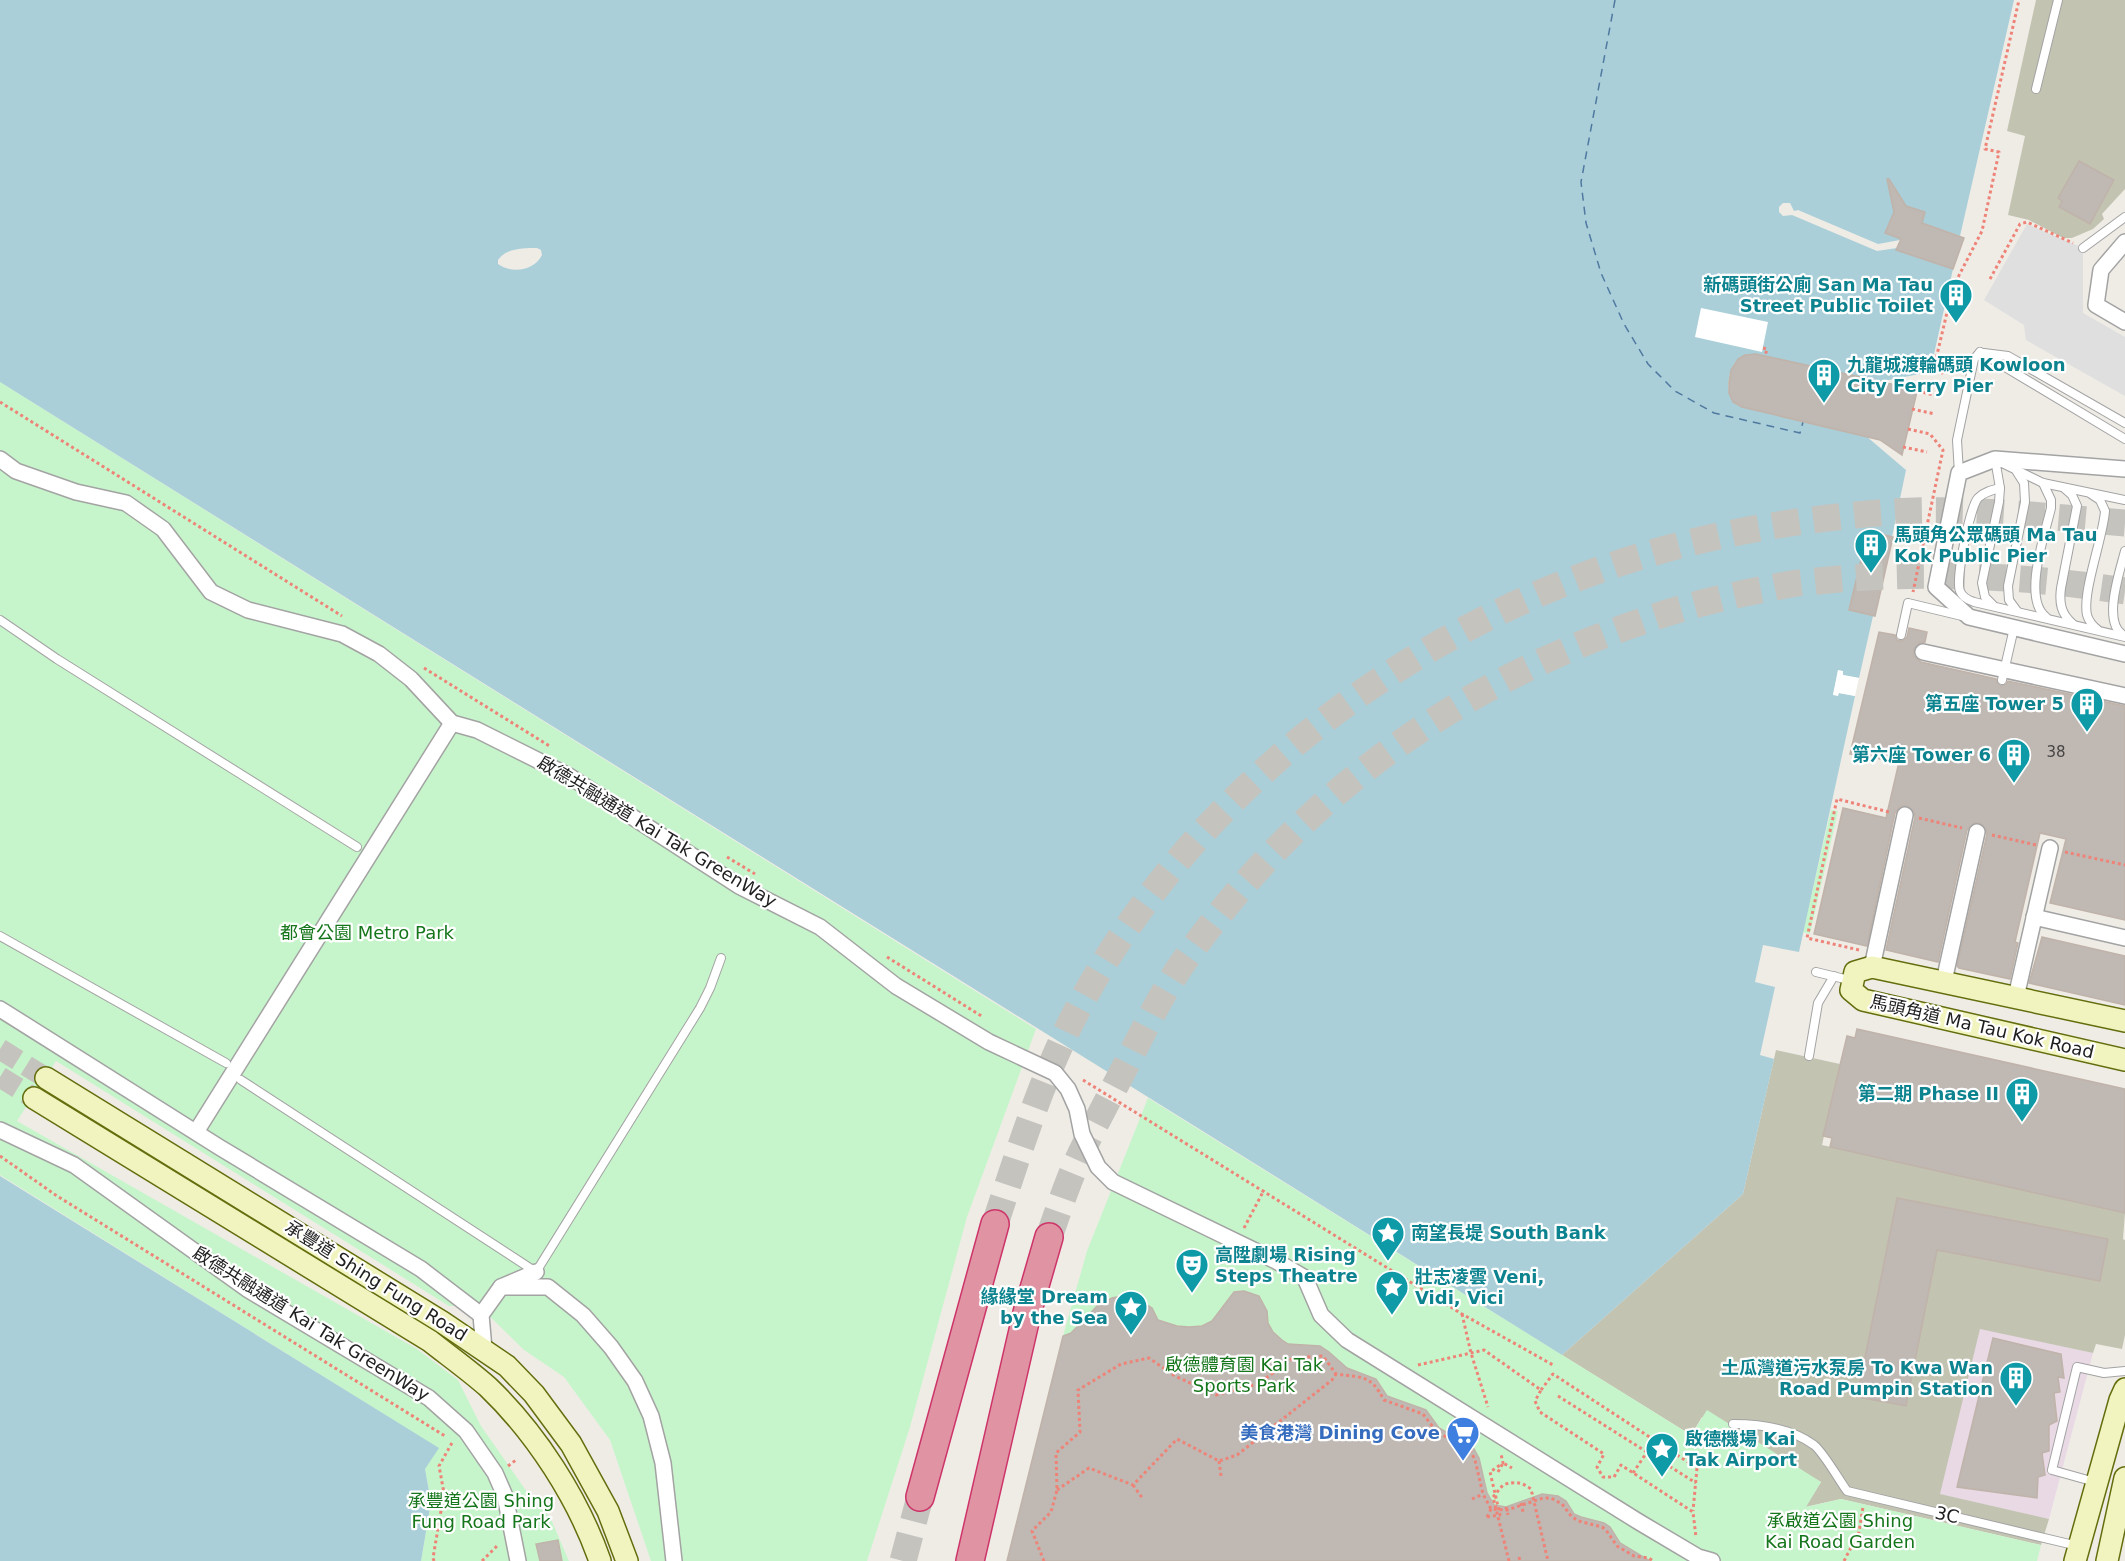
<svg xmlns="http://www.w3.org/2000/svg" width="2125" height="1561" font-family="'DejaVu Sans','Noto Sans TC',sans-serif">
	<rect width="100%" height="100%" fill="#efece6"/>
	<path fill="#e8d9e5" d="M1980,1328L2093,1353L2049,1519L1939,1494Z"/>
	<g fill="#c3c3b2">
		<path d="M2036,0H2125V189L2102,214L2104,219L2093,229L2072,238H2063L2029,220L2008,215L2025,136L2007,131Z"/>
		<path d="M1776,1050L1840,1064L1822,1145L2125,1213L2123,1239L2125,1240V1335L2122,1349L2096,1344L2093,1353L1980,1329L1940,1494L2049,1519L2041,1545L1841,1499L1805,1507L1821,1482L1702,1417L1691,1435L1562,1355L1743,1194Z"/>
	</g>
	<g fill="#c7f5cb">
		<path d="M0,382L1036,1029L967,1217L910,1427L867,1561H651L610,1440L564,1377L524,1350L473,1300L468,1306H449L56,1061L17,1121L417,1349L458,1380L481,1426L527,1492L550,1517L569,1561H421L431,1502L425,1469L438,1448L0,1175Z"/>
		<path d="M1831,810L1838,811L1810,934L1803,932Z"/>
		<path d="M1148,1098L1691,1435L1707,1410L1821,1482L1806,1507L1841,1499L2041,1545L2037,1561H1007L1063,1336L1087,1251Z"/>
	</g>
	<path fill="#dfdfdf" d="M2027,224L2083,248V313L2125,337V396L2026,340L2024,325L1984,300Z"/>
	<g fill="#aacfd9" fill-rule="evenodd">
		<path d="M0,0H2014L1960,236L1922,223L1900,240L1878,244L1798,210L1794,211L1790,203H1783L1779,207V212L1783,216L1792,215L1877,251L1897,248V250L1953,269L1930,372L1878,382L1756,354C1749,355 1742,355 1737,360C1727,371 1724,396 1737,405L1866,436L1906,470L1892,537L1868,532L1849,610L1873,616L1859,678L1843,675L1838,671L1833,695L1839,693L1855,696L1799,952L1763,945L1755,982L1775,987L1760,1055L1774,1059L1743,1194L1562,1355L0,382ZM537,248L541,250L542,255C534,271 512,274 498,264V260C506,248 524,248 537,248Z"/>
		<path d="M0,1176L439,1448L425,1469L431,1502L421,1561H0Z"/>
	</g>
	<g fill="#fff">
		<path d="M1701,308L1768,322L1762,352L1695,337Z"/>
		<path d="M1838,670L1843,671V675L1859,678L1855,696L1839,693L1838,696L1833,695Z"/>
	</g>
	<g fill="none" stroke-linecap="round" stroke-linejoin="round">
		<path stroke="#5079a0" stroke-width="1.5" stroke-dasharray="8 6" stroke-linecap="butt" d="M1615,0L1581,182L1586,223L1601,273L1624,324L1648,364L1675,391L1714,413L1800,433L1803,422"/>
	</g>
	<g fill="#bfb8b3" stroke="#c0b3aa" stroke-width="1.5">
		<path d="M2079,161L2114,180L2090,224L2059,207L2062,201L2058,198Z"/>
		<path d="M1887,179H1889L1906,206L1925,212L1922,223L1964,238L1953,269L1896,250L1901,239L1885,233L1894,212Z"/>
		<path d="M1756,354L1896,385L1919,383L1902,455L1880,440L1742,407L1733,402L1729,393V382L1731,370L1738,359L1745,355Z"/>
		<path d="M1868,531L1893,537L1875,616L1849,610Z"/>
		<path d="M1909,628L1927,632L1925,642L1920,643L1914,649V656L1921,662L1996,679L1998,684L2001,686L2006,684L2008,681L2125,706V920L2050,903L2066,839L2040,833L2015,942L2018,943L2010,979L1959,968L1957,966L1987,834L1986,829L1980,823H1974L1967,830L1938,962L1886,950L1915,817L1914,812L1908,806H1901L1895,813L1867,946L1814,934L1843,808L1886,818L1899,762L1850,754L1879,632L1895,635L1897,640L1902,641L1907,637Z"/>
		<path d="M2042,937L2125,956V1005L2029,983Z"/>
		<path d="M1857,1029L2125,1089V1213L1830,1147L1832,1138L1823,1136L1847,1036L1855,1038Z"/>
		<path d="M1897,1198L2108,1239L2100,1281L1937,1250L1906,1406L1857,1397Z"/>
		<path d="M1244,1291L1259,1296L1267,1311L1268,1323L1273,1332L1282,1340L1288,1344L1320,1346L1329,1352L1347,1368L1376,1379L1387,1396L1426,1410L1439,1428L1473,1447L1479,1458L1487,1493L1494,1505L1506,1507L1542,1494L1558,1496L1566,1501L1574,1514L1581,1517L1604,1523L1610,1527L1620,1543L1650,1561H1007L1063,1336L1071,1333L1098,1305L1112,1298L1127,1295L1139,1300L1152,1308L1158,1320L1177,1326L1189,1327L1202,1326L1212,1321L1234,1292Z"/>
		<path d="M1993,1338L2061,1354L2064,1378L2058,1377L2060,1392L2054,1393L2057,1421L2049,1425V1451L2042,1453L2045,1475L2038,1477L2037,1498L1957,1487Z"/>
		<path d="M558,1540L562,1561H540L536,1544Z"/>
	</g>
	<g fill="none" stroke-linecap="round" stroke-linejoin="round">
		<g stroke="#c5c3be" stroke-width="21" stroke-dasharray="21 10" stroke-linecap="butt">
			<path d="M0,1049L46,1078"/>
			<path d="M0,1077L34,1098"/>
		</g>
		<g stroke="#c5c3be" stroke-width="27" stroke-dasharray="27 14" stroke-linecap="butt">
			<path d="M995,1224C1021,1145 1046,1064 1087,992C1205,782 1415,624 1645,555C1725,531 1808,518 1891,512C1968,507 2048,517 2125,523"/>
			<path d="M1049,1237C1059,1209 1068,1180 1081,1153C1095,1124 1110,1096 1125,1067C1143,1032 1160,996 1182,964C1297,800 1450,687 1640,622C1679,608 1719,598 1760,590C1776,587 1792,583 1808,582C1913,570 2020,575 2125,591"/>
			<path d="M903,1561L920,1497"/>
		</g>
		<g stroke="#a3a3a3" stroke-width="10">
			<g id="lane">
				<path d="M2036,89L2058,0"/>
				<path d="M2083,248L2125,217"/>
				<path d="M1980,352L2125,439"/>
				<path d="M1984,353L2008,356L2125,423"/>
				<path d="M2002,463L2043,483L2125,500"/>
				<path d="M1959,473L1957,440L1974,359L1980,352"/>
				<path d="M2043,483L2051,500V508C2045,534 2022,599 2046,617"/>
				<path d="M2000,488C1992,490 1984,492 1978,498C1970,507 1955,580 1960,591C1962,597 1968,600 1974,602L2125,637"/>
				<path d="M2064,488L2072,495L2077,506L2061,588C2059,603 2061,614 2073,624"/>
				<path d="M2091,494L2100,500L2105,511C2103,538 2082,592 2087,615C2089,622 2093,626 2098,630"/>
				<path d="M1993,605L1985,597L1982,583L1999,502L2000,488L1995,459"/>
				<path d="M2017,611L2009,600L2008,586L2025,502L2024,483L2017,472"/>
				<path d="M0,620L57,659L357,847"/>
				<path d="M1901,635L1908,603L1962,616"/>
				<path d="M2123,635C2102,622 2120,571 2125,551"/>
				<path d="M2002,680L2014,628"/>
				<path d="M0,936L226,1063"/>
				<path d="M1816,972L1853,981"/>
				<path d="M1809,1056L1818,1003L1834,976"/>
				<path d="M241,1080L536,1272L700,1008L710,988L721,958"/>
				<path d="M1733,1424C1761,1424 1791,1428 1814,1445C1824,1453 1839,1480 1847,1491L2078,1546"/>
				<path d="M2095,1482L2052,1470L2077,1367L2104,1373L2125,1371"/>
			</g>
		</g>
		<g stroke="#a3a3a3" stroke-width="18">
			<g id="street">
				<path d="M2125,242L2101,270L2096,305L2125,322"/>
				<path d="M0,459L16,471L76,492L126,503L163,529L211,592L248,610L342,634L379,654L411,679L452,723L477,730L569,776L739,886L820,927L896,986L989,1042L1055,1073L1068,1089L1077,1109L1082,1134L1098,1167L1113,1182L1276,1261L1305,1278L1321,1315L1347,1340L1639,1522L1698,1557L1712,1561"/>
				<path d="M2125,469L1995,459L1959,473L1936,587L1969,617L2125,654"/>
				<path d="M1923,652L2125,696"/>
				<path d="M2034,917L2125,938"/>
				<path d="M1872,967L1905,815"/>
				<path d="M1944,981L1977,832"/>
				<path d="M2016,997L2050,848"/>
				<path d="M0,1009L219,1147L421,1269L481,1315"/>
				<path d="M0,1130L74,1165L247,1289L429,1398L466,1431L495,1473L505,1496L518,1561"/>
				<path d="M196,1132L452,723"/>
				<path d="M501,1287H548L583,1315L611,1347L635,1381L651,1416L663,1463L674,1561"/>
				<path d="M484,1349L481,1315L501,1287L536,1272"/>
			</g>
		</g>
		<g stroke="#646e0e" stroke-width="24">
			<g id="secondary">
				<path d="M2125,1021L1872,967L1855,972L1851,990L1863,1000L2125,1060"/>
				<path d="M46,1078L442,1322L507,1366L534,1394L571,1444L608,1511L627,1561"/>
				<path d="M34,1098L430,1341C449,1356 470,1371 488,1387C536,1433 578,1498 600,1561"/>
				<path d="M2075,1561L2120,1400L2125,1389"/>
				<path d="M2107,1561L2125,1478"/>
			</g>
		</g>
		<g stroke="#cd3469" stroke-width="30">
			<g id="highway">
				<path d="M920,1497L995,1224"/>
				<path d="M970,1561L1027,1313L1049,1237"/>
			</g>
		</g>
		<g stroke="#ee8378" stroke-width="3" stroke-dasharray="3 3" stroke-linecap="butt">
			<path d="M1990,279L2020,224L2027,222L2073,243"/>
			<path d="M1763,348L1767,349L1765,356"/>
			<path d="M1943,374L1936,359L1953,287L1982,231L1999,152L1985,149L2019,0"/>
			<path d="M1917,391L1938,396"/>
			<path d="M0,402L342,616"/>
			<path d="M1912,409L1935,414"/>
			<path d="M1908,429L1930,434L1943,450L1913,592"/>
			<path d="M1903,447L1927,452"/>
			<path d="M424,668L551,747"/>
			<path d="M1919,818L1962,828"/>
			<path d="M1992,835L2036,845"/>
			<path d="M2065,852L2125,865"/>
			<path d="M727,857L755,874"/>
			<path d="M1859,950L1807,938L1837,799L1889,812"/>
			<path d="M887,957L983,1017"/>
			<path d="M1083,1080L1462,1314L1553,1365"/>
			<path d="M0,1156L57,1196L445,1436"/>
			<path d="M1244,1228L1264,1190"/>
			<path d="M1462,1314L1471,1353L1488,1407"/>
			<path d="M1418,1365L1484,1350L1541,1390L1535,1401L1540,1412L1604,1454L1597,1467L1603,1477H1614L1621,1465L1693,1512L1696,1537"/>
			<path d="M1541,1390L1553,1374L1697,1468L1693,1511"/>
			<path d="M1558,1396L1696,1483"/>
			<path d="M1219,1461L1221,1476"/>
			<path d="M508,1466L516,1460"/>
			<path d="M1498,1472L1503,1463L1512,1468"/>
			<path d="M1633,1473L1647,1452"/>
			<path d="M1133,1485L1143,1499"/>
			<path d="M1057,1490L1089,1468L1133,1485L1177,1439L1219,1461L1237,1455L1332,1380L1336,1374"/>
			<path d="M1472,1499L1483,1494"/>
			<path d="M1521,1503L1523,1512"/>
			<path d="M1506,1507L1508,1515"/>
			<path d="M1487,1517L1500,1515L1490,1472L1503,1463L1501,1454"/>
			<path d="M1487,1517L1491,1509"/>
			<path d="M1519,1557L1520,1561"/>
			<path d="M434,1561L433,1558L444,1493L439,1466L453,1441"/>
			<path d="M482,1561L498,1545"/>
			<path d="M1844,1561L1859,1532L1863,1507"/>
		</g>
		<use href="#lane" stroke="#fff" stroke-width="8"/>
		<use href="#street" stroke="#fff" stroke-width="15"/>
		<use href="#secondary" stroke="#f2f4bf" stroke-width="21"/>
		<use href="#highway" stroke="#e094a3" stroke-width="27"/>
		<g stroke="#ee8378" stroke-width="3" stroke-dasharray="3 3" stroke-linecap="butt">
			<path d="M1044,1561L1032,1531L1051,1512L1057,1490L1056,1453L1080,1432L1078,1390L1121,1364L1149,1358L1175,1376L1216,1395L1258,1384L1293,1358L1323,1356L1336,1374C1363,1378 1370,1374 1384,1400L1423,1414L1437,1432L1470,1450L1475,1460L1483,1494L1491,1509L1507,1510L1543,1498H1551L1562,1504L1572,1517L1579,1521L1602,1527L1606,1530L1617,1546L1634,1556L1649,1558L1653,1561"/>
			<path d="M1509,1561L1493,1497L1503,1485C1514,1481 1522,1482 1531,1489L1548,1561"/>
		</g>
	</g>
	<defs>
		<g id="building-pin" transform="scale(1.725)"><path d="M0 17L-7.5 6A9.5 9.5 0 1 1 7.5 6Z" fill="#0f9aa8" stroke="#fff"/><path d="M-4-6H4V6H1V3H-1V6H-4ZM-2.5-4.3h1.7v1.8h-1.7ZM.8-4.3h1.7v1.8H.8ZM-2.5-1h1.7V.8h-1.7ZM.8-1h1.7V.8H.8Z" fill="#fff"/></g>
		<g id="sight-pin" transform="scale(1.725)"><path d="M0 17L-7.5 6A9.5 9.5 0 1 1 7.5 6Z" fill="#0f9aa8" stroke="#fff"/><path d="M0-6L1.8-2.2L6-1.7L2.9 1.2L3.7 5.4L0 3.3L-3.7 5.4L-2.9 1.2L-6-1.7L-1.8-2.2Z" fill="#fff"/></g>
		<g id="theatre-pin" transform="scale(1.725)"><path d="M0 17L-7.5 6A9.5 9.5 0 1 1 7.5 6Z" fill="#0f9aa8" stroke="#fff"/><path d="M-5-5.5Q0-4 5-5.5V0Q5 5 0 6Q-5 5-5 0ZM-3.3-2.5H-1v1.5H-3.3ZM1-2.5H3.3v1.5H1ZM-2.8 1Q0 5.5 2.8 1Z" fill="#fff"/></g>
		<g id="supermarket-pin" transform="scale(1.725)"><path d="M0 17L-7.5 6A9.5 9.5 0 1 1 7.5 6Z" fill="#3f7fe0" stroke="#fff"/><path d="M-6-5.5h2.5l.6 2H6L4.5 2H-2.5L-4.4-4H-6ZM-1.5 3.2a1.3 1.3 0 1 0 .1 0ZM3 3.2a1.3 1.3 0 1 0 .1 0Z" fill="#fff"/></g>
	</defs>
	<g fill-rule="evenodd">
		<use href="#building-pin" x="1956" y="295"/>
		<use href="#building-pin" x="1824" y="375"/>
		<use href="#building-pin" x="1871" y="545"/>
		<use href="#building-pin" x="2087" y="704"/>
		<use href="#building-pin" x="2014" y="755"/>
		<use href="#building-pin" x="2022" y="1094"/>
		<use href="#sight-pin" x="1388" y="1233"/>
		<use href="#theatre-pin" x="1192" y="1265"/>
		<use href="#sight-pin" x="1392" y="1287"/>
		<use href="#sight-pin" x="1131" y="1307"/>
		<use href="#building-pin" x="2016" y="1378"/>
		<use href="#supermarket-pin" x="1463" y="1433"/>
		<use href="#sight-pin" x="1662" y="1449"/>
	</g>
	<g text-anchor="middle" stroke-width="4.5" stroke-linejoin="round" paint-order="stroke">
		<g font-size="15" fill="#474544">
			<text x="2056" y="757">38</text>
		</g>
		<g font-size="18" font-weight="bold" fill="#0d838f" stroke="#fff" text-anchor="end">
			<text x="1933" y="291">新碼頭街公廁 San Ma Tau<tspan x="1933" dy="21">Street Public Toilet</tspan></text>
			<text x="1847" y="371" text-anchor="start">九龍城渡輪碼頭 Kowloon<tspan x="1847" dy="21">City Ferry Pier</tspan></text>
			<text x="1894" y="541" text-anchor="start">馬頭角公眾碼頭 Ma Tau<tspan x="1894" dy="21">Kok Public Pier</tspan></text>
			<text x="2064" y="710">第五座 Tower 5</text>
			<text x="1991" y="761">第六座 Tower 6</text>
			<text x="1999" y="1100">第二期 Phase II</text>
			<text x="1411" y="1239" text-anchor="start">南望長堤 South Bank</text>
			<text x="1215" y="1261" text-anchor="start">高陞劇場 Rising<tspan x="1215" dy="21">Steps Theatre</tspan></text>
			<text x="1415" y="1283" text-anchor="start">壯志凌雲 Veni,<tspan x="1415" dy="21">Vidi, Vici</tspan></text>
			<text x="1108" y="1303">緣緣堂 Dream<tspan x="1108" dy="21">by the Sea</tspan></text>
			<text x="1993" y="1374">土瓜灣道污水泵房 To Kwa Wan<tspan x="1993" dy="21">Road Pumpin Station</tspan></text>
			<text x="1685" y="1445" text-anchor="start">啟德機場 Kai<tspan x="1685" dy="21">Tak Airport</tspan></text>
		</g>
		<g font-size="18" fill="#1f1f1f" stroke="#fff">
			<text transform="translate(657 832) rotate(31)" y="6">啟德共融通道 Kai Tak GreenWay</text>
			<text transform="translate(1982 1027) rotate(13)" y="6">馬頭角道 Ma Tau Kok Road</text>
			<text transform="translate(376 1281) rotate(32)" y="6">承豐道 Shing Fung Road</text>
			<text transform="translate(311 1324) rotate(32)" y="6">啟德共融通道 Kai Tak GreenWay</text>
			<text transform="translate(1947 1515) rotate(13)" y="6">3C</text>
		</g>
		<g font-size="18" fill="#15761c" stroke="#fff">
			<text x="367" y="939">都會公園 Metro Park</text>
			<text x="1244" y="1371">啟德體育園 Kai Tak<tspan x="1244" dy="21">Sports Park</tspan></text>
			<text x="481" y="1507">承豐道公園 Shing<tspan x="481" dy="21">Fung Road Park</tspan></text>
			<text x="1840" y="1527">承啟道公園 Shing<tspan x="1840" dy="21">Kai Road Garden</tspan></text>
		</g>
		<g font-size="18" font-weight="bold" fill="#366cbe" stroke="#fff" text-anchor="end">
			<text x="1440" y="1439">美食港灣 Dining Cove</text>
		</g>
	</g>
</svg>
